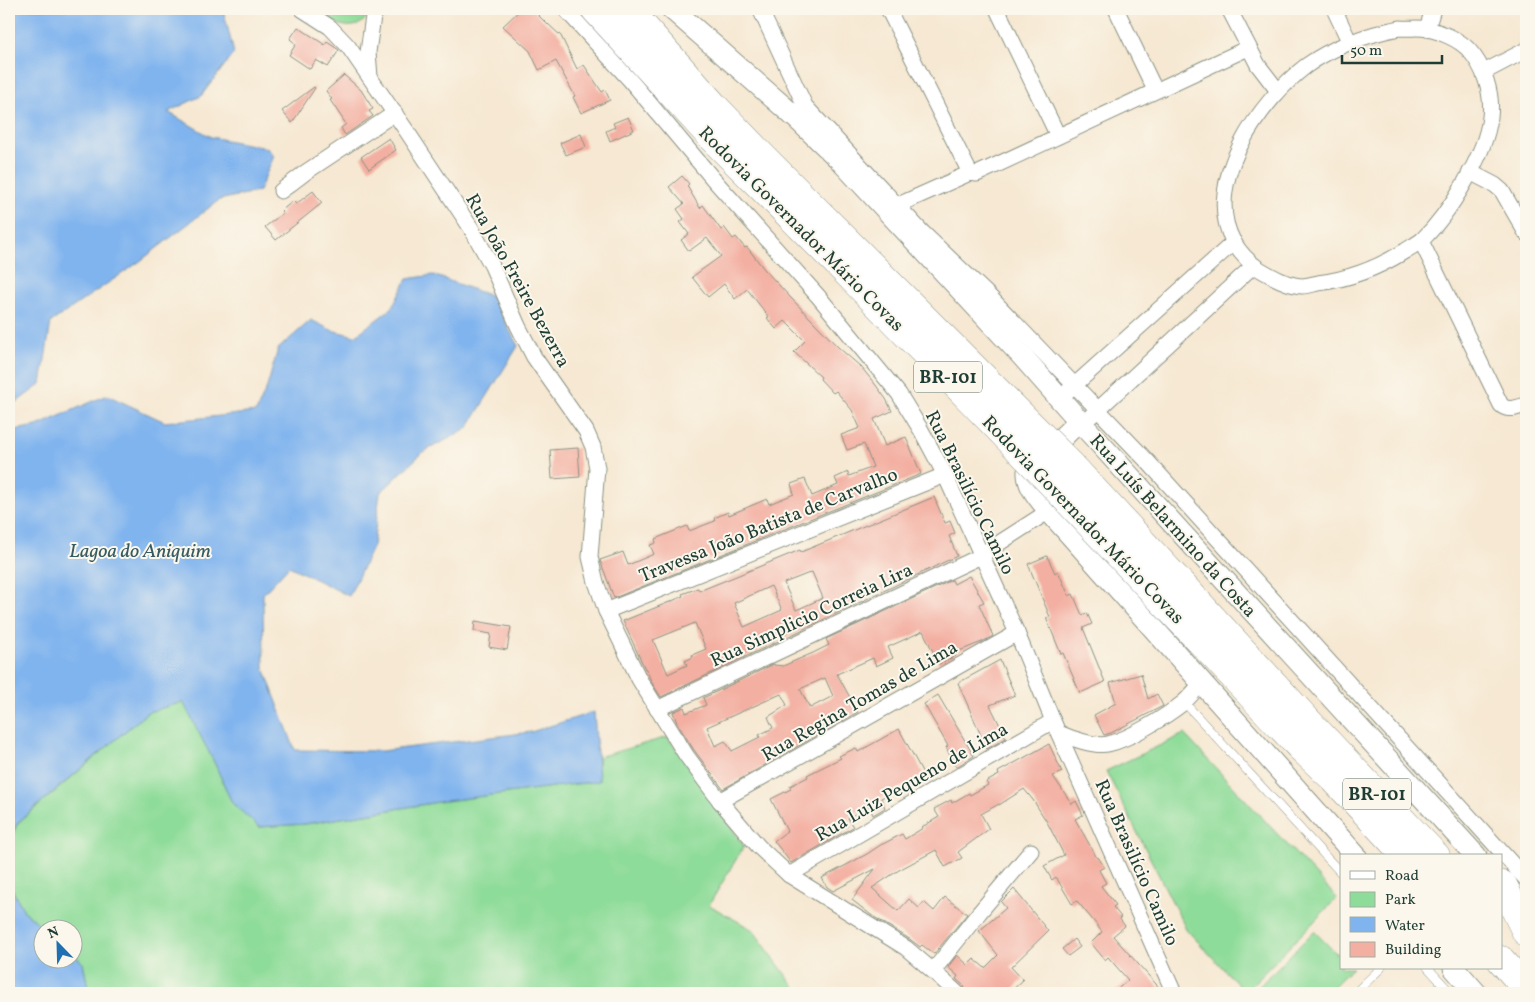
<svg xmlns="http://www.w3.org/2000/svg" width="1535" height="1002" font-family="Vollkorn,serif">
	<rect width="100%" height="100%" fill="#fbf7ec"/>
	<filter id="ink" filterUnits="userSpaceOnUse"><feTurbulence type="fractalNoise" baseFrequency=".02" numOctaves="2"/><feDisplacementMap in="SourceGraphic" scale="10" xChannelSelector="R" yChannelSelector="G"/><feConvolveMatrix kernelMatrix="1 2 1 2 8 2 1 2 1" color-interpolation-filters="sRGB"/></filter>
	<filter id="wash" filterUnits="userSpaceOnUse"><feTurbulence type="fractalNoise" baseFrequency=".0096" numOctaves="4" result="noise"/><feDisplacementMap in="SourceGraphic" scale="20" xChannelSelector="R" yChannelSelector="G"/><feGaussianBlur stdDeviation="1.12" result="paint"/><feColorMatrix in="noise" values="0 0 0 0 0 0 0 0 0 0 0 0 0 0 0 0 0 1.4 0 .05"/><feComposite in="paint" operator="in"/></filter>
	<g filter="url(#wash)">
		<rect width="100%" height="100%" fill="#f6e8d2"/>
		<g fill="#8edc99" stroke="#568c66">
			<path d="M321,9H369C365,35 332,29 321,9Z"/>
			<path d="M184,702L215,764L232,803L259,827L305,824L438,802L599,781L598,757L668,737L744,846L709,905L753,930L799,993H89L83,963L73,954L72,930L45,929L24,911L9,884V841L18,823L148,712Z"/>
			<path d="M1184,734L1337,898L1245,992L1186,929L1106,771Z"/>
			<path d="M1314,931L1341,958V968H1352L1327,993H1252Z"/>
		</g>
		<g fill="#80b4ee" stroke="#507891">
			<path d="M18,9H223L234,53L201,96L168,112L211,137L267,148L274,156L259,191L219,200L139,262L51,322L41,384L9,408V21Z"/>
			<path d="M433,275L491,296L518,346L467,429L423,452L380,493L373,546L349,596L289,566L263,594L264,668L295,750L382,751L531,732L594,712L599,781L438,802L305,824L259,827L232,803L215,764L183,702L148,712L18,822L9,841V431L37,426L107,395L165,422L256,412L267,387L278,349L311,320L331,330L355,336L392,308L407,279Z"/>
			<path d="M9,884L24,911L45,929L42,930V960H72L73,954L83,963L89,993H9Z"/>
		</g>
		<g id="blocks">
			<g fill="#f3afa1" fill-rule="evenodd">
				<path d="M521,9H532L548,25V24L561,36L577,69L584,65L602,92L605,90L610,100L581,113L573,97L575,96L556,61L539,70L530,51L503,26Z"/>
				<path d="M298,27L325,45L327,42L339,50L328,67L316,60L310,69L289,55L296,44L290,39Z"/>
				<path d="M344,75L361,90L373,109L369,111L373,116L345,135L341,128L346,124L330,100L332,99L326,91Z"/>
				<path d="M314,87L315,88L292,123L282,111Z"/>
				<path d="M628,117L634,130L610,141L606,131L615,127L613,123Z"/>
				<path d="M581,134L586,147L566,155L560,143Z"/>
				<path d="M389,138L396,150L369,169L361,157Z"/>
				<path d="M682,176L689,184L687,186L700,208L703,205L721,230L724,227L733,239L736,237L745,248L747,247L764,269L790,297L838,347L861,367L875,384L886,399L892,411L874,419L885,446L906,437L921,474L614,598L600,560L623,552L628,565L654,554L650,545L656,543L655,539L687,526L689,531L715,521L714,518L728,512L729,515L767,499L769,504L794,494L791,484L805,479L812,496L838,485L835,478L848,472L849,476L873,467L864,444L847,450L841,435L860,428L852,410L836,391L833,393L820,379L821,377L794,352L805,341L785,321L776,329L767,318L769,317L747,289L735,299L724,284L708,297L692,277L721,256L707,238L689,251L681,240L689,234L680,222L684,219L677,209L684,204L669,187Z"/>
				<path d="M313,191L322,203L276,240L265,227L283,213L281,211L293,201L296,204Z"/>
				<path d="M578,448L580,477L552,479L550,450Z"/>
				<path d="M934,497L945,523L950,521L955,533L949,536L957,556L661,697L652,683L646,669H645L623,621L672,601L683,596L682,594L698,588L699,591L724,581L800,550L801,552ZM812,572L823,598L796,610L784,583ZM771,586L782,610L744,627L734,603ZM695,623L706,649L692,655L693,657L685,661L687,665L668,674L653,640Z"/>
				<path d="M1047,556L1055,573L1058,571L1069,596L1073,594L1082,615L1087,613L1092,624L1083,628L1105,682L1080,693L1063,653L1061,654L1050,627L1046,618L1050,617L1028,564Z"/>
				<path d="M969,576L984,602L979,604L993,636L982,642L954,653L956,656L939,664L923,631L888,647L893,658L876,666L873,658L837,674L858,712L723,789L694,750L677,723L673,712L684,707L686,713L706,705L703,698L774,664V665L783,666L813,653L829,645L826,639L952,580L954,584ZM825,678L833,696L810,708L800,689ZM781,694L787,705L768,717L773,728L759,735L760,737L732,751L725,741L715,746L707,727Z"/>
				<path d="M475,621L511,627L507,650L489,647L491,634L474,631Z"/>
				<path d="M1000,660L1015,695L990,705L1006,738L987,749L958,683Z"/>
				<path d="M1141,674L1148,699L1157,694L1163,706L1111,733L1104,735L1094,715L1116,703L1110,683Z"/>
				<path d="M938,695L974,756L956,767L946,747L948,746L924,704Z"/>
				<path d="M899,729L924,775L881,798L885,808L873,815L869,806L848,818L853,827L791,863L774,841L787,831L771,799L791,789L790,786L808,777L807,775L841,758L839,756L856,748L858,752Z"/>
				<path d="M1049,744L1062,772L1053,776L1072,804L1076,801L1083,815L1075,819L1097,858L1098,857L1104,867L1099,870L1106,883L1101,886L1116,905L1113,907L1121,917L1119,918L1125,926L1113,936L1164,993H1113L1128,980L1108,957L1105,960L1091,943L1102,932L1096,924L1077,901L1072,904L1056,877L1052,880L1044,866L1064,855L1047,822L1033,800L1024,789L999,805V804L981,814L989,829L958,852L962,858L945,867L936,850L899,870L872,888L898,911L909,899L919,908L924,902L934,911L945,897L967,914L934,954L922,945L920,947L911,940L871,915L852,900L875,869L833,891L827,887L822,878L867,854L882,844H883L902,834L905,839L923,828L922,827L939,817L934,809L951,800L952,803L969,793L970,795L988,785L986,782L999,775L998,772Z"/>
				<path d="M1014,889L1048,931L1011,967L1023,980L1009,993H966L964,986L956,979L958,976L948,967L957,955L968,965L974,959L985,968L998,955L979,931L1006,908L1001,902Z"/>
				<path d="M1074,939L1080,947L1068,956L1062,949Z"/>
			</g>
		</g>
	</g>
	<g filter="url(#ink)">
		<use href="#blocks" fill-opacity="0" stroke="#8a9283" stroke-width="1"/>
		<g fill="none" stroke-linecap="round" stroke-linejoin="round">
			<g stroke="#8a9283" stroke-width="9">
				<g id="lane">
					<path d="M1184,702L1341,873"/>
					<path d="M1428,968L1451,993"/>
					<path d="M1355,993L1381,968"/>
				</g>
			</g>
			<g stroke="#8a9283" stroke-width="17">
				<g id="street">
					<path d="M302,9L330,27L348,46L406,130L471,228L492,266L518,326L534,357L586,431L593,447L597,468L590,557L596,582L606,611L639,679L686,755L720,801L759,847L789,875L906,948L933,971L957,993"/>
					<path d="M565,9L630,80L714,180L818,296L899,394L921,430L945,475L1017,633L1053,721L1174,993"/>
					<path d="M760,9L805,106L923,233L988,295L1149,463L1526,879"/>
					<path d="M888,9L970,173"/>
					<path d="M997,9L1058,136"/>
					<path d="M1116,9L1155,90"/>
					<path d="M1229,9L1258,65L1278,91"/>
					<path d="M1334,9L1350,43"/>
					<path d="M1400,28C1409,29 1419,27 1428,29C1441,32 1458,39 1468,49C1484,66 1493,93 1490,117C1486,154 1449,214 1422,240C1417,244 1411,247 1405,251C1378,268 1350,279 1318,283C1313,284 1307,286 1302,286C1287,285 1273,277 1261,270C1249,263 1240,253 1233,241C1202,183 1260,101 1306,66C1332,47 1368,34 1400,28Z"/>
					<path d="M1427,29L1433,9"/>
					<path d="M1484,72L1526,50"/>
					<path d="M370,77L368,52L374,9"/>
					<path d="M1470,172L1495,185L1502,191L1526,233"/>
					<path d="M281,191L306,172L395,113"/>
					<path d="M898,205L970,173L977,174L1248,48"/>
					<path d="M1421,241L1501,405C1508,412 1518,407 1526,405"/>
					<path d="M1068,391L1234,242"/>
					<path d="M1091,416L1253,266"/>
					<path d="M606,611L945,475"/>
					<path d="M657,709L981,556L990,549L1049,511"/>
					<path d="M1059,733C1070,738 1095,747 1108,744C1130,739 1165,717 1183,703C1190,697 1196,689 1202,683"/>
					<path d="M720,801L1017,633"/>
					<path d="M789,875L1053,721"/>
					<path d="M933,971L979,913L1031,851"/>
				</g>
			</g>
			<g stroke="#8a9283" stroke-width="23">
				<g id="secondary">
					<path d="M672,9L794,116L840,160L1022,356L1082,424L1476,856"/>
					<path d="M1082,424L1075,425L1028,471C1027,487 1040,499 1049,511L1356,856"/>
					<path d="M1454,968L1476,993"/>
				</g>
			</g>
			<g stroke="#8a9283" stroke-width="29">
				<g id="highway">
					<path d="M1318,732L1436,856"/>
					<path d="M1299,746L1334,779L1406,856"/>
					<path d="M1503,885L1526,932"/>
					<path d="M1501,960L1526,988"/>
				</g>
			</g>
			<use href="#lane" stroke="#fff" stroke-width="8"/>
			<use href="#street" stroke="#fff" stroke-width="15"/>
			<use href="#secondary" stroke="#fff" stroke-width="21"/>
			<use href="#highway" stroke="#fff" stroke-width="28"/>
			<g stroke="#8a9283" stroke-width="29" stroke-linecap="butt">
				<g id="highway-bridge">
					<path d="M595,9L713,139L849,275L1034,465L1299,746"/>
					<path d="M628,9L715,107L763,157L1071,465L1318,732"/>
				</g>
			</g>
			<use href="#highway-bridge" stroke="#fff" stroke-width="28"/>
		</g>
	</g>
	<g text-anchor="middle" stroke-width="4" stroke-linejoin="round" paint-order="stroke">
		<g fill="#fbf7ec" stroke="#61756b" stroke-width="1">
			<rect x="914" y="361.5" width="68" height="31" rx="4"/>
			<rect x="1343" y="778.5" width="68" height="31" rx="4"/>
		</g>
		<g font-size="18" font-weight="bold" fill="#1f3d34">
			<text x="948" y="383">BR-101</text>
			<text x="1377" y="800">BR-101</text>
		</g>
		<g font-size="19" fill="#1f3d34" stroke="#fbf7ec">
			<text transform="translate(802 228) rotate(45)" y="7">Rodovia Governador Mário Covas</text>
			<text transform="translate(519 280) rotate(61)" y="7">Rua João Freire Bezerra</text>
			<text transform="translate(971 492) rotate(64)" y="7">Rua Brasilício Camilo</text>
			<text transform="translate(1084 519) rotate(46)" y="7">Rodovia Governador Mário Covas</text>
			<text transform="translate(768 524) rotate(-22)" y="7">Travessa João Batista de Carvalho</text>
			<text transform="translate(1174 525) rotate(48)" y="7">Rua Luís Belarmino da Costa</text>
			<text transform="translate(811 614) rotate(-25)" y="7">Rua Simplicio Correia Lira</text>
			<text transform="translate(859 700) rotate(-30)" y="7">Rua Regina Tomas de Lima</text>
			<text transform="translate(911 781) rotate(-30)" y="7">Rua Luiz Pequeno de Lima</text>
			<text transform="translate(1138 862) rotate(66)" y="7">Rua Brasilício Camilo</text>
		</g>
		<g font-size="20" font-style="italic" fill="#375b62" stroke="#fbf7ec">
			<text x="140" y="557">Lagoa do Aniquim</text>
		</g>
	</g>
	<rect width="1535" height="1002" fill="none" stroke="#fbf7ec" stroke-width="30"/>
	<rect x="1340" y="854" width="162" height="115" fill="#fbf7ec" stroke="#a3ada2"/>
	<rect x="1350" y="871" width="25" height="8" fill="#ffffff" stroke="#a3ada2"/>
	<text x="1385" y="880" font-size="15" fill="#1f3d34">Road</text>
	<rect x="1350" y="892" width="25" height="15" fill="#8edc99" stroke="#a3ada2"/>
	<text x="1385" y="904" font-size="15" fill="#1f3d34">Park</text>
	<rect x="1350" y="917" width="25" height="15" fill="#80b4ee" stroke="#a3ada2"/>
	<text x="1385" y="930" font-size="15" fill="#1f3d34">Water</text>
	<rect x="1350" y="942" width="25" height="15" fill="#f3afa1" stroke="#a3ada2"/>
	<text x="1385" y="954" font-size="15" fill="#1f3d34">Building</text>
	<g transform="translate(58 944) rotate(337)"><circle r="24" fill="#fbf7ec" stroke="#a3ada2"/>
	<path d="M0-4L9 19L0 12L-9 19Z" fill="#1f6fb2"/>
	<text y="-8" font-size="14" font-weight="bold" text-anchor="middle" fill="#1f3d34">N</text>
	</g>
	<path d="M1342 55v8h100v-8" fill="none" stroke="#1f3d34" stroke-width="2.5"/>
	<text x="1350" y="55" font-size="15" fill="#1f3d34" stroke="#fbf7ec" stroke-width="4" paint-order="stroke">50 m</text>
</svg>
